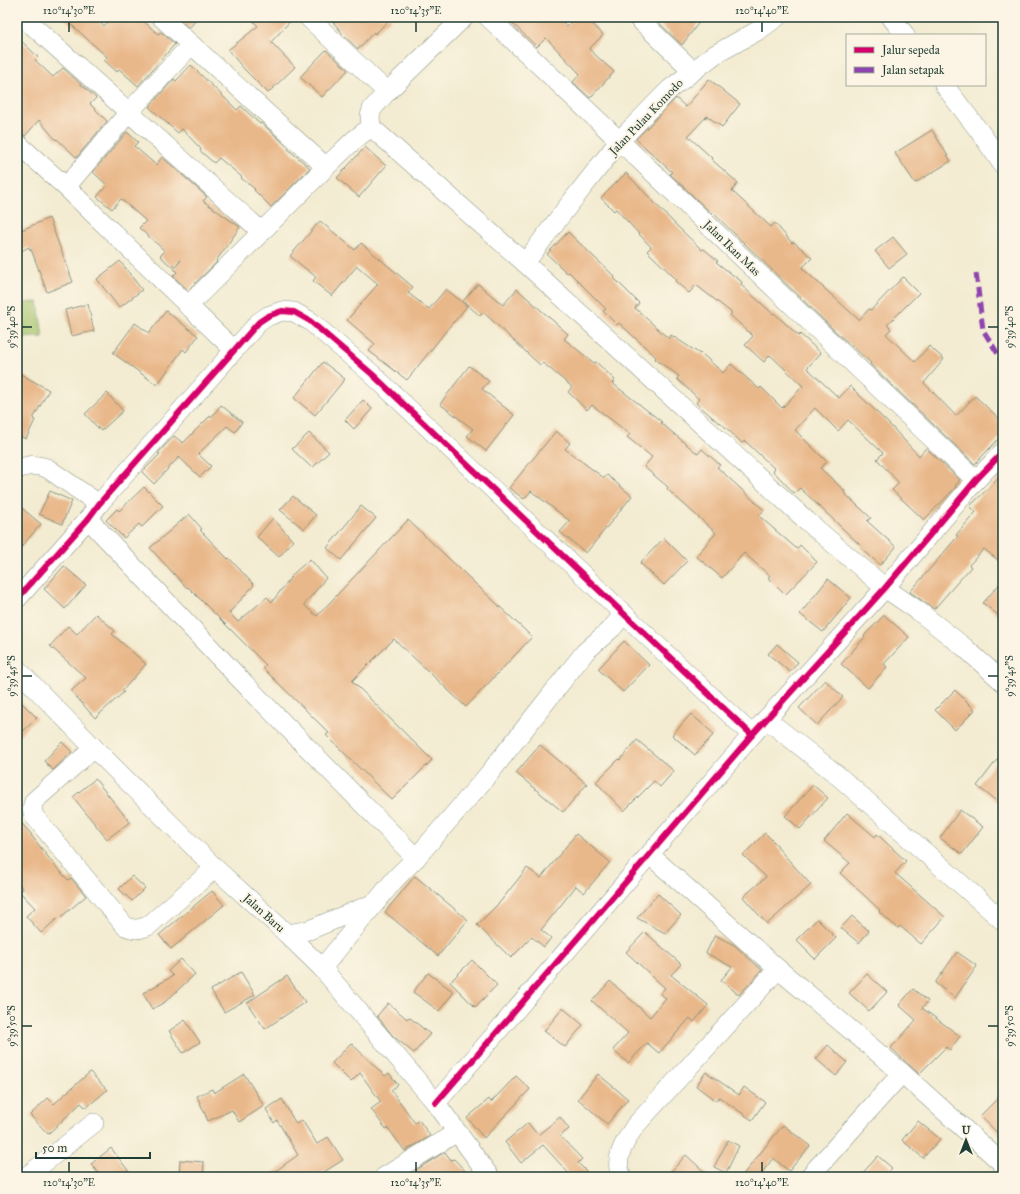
<svg xmlns="http://www.w3.org/2000/svg" width="1020" height="1194" font-family="'IM FELL Great Primer',serif">
	<rect width="100%" height="100%" fill="#fcf5e5"/>
	<filter id="ink" filterUnits="userSpaceOnUse"><feTurbulence type="fractalNoise" baseFrequency=".025" numOctaves="2"/><feDisplacementMap in="SourceGraphic" scale="8" xChannelSelector="R" yChannelSelector="G"/><feConvolveMatrix kernelMatrix="1 2 1 2 8 2 1 2 1" color-interpolation-filters="sRGB"/></filter>
	<filter id="wash" filterUnits="userSpaceOnUse"><feTurbulence type="fractalNoise" baseFrequency=".012" numOctaves="4" result="noise"/><feDisplacementMap in="SourceGraphic" scale="16" xChannelSelector="R" yChannelSelector="G"/><feGaussianBlur stdDeviation="0.9" result="paint"/><feColorMatrix in="noise" values="0 0 0 0 0 0 0 0 0 0 0 0 0 0 0 0 0 1.4 0 .05"/><feComposite in="paint" operator="in"/></filter>
	<g filter="url(#wash)">
		<rect width="100%" height="100%" fill="#f3ecd2"/>
		<path fill="#a4c36b" stroke="#628050" d="M38,302L43,337L17,338V303Z"/>
		<g id="blocks">
			<g fill="#e9b88a">
				<path d="M63,17H94L104,26L112,17H139L158,34L161,32L175,44L138,86L119,69L117,72L104,60L107,57Z"/>
				<path d="M177,17H199L189,28Z"/>
				<path d="M249,17H294L271,42L295,67L268,93L244,69L228,50L258,26Z"/>
				<path d="M329,17H392L375,34L374,32L358,49L342,34V33Z"/>
				<path d="M506,17H558L567,26L576,17H586L603,35L589,49L614,72L590,98L573,82L580,74L546,38L537,47Z"/>
				<path d="M653,17H703L682,45Z"/>
				<path d="M17,37L38,57L35,60L53,77L63,68L96,98L90,104L107,121L77,157H76L57,139L56,140L39,120L25,136L20,132H17Z"/>
				<path d="M326,50L348,70L322,97L300,77Z"/>
				<path d="M191,65L237,110L241,106L260,124L261,123L268,129L289,148L288,149L310,168L271,207L254,190L255,189L241,178L242,177L219,158L214,163L200,151L201,149L182,129L178,133L149,107L174,79L176,81Z"/>
				<path d="M709,79L740,104L722,127L707,116L688,136L712,158L711,159L738,183L732,191L771,227L775,223L792,243L794,242L812,258L802,268L859,320L869,309L871,310L903,277L919,293L887,325L891,329L886,334L915,362L929,346L944,359L924,383L956,416L975,396L1003,422V434L975,464L870,364L871,363L835,331L712,212L711,213L670,174L672,172L636,139L676,98L686,107Z"/>
				<path d="M932,130L951,161L915,183L895,153Z"/>
				<path d="M127,132L138,142L134,146L156,165L162,157L207,197L203,201L240,227L216,261L217,262L188,290L173,276L177,272L174,269L181,260L172,267L160,256L165,251L139,228L146,221L121,199L112,209L97,197L107,185L93,172Z"/>
				<path d="M365,147L386,166L359,197L337,178Z"/>
				<path d="M626,173L674,223L702,250L704,249L718,261L716,262L742,282L741,285L773,314L774,313L799,336L800,334L821,353L807,368L839,398L850,386L890,425L919,456L926,448L960,480L955,486L956,487L955,488L924,520L892,490L899,483L877,459L883,453L848,420L838,431L815,408L795,430L827,462L820,468L845,491L844,493L871,518L867,521L896,547L880,565L860,547L861,546L800,488L794,493L773,471L775,469L745,441L742,443L720,422L719,423L696,403L699,399L677,379L679,376L655,359L656,357L619,323L617,325L603,311L606,309L569,272L567,273L547,254L568,232L615,277L614,278L639,303L635,308L669,339L671,335L700,354L701,353L723,373L731,364L759,389L761,387L782,408L803,386L770,355L764,362L745,345L753,336L730,315L732,313L696,285L689,293L675,281L677,280L647,251L651,247L616,209L614,211L601,198Z"/>
				<path d="M49,218L73,282L47,292L31,249L30,250L29,247L17,253V232Z"/>
				<path d="M320,221L355,250L361,243L413,287L408,293L429,309L446,289L467,306L454,322V321L407,380L369,351L375,344L347,320L378,284L357,266L332,296L313,281L316,277L290,256Z"/>
				<path d="M893,237L907,254L889,268L875,251Z"/>
				<path d="M120,261L142,290L119,308L97,279Z"/>
				<path d="M478,284L503,305L517,289L568,334L564,339L594,363L596,362L615,380L612,383L662,422L661,423L698,454L702,449L720,465L717,467L764,510L759,516L797,549L800,545L817,562L785,595L768,578L770,576L744,553L722,578L696,556L716,533L667,489L668,487L644,467L652,457L627,437L630,434L592,405L587,410L568,392L572,387L543,363L540,365L483,312L480,316L463,301Z"/>
				<path d="M88,304L94,331L71,336L65,310Z"/>
				<path d="M166,311L198,336L186,352L183,349L157,385L113,353L135,323L149,333Z"/>
				<path d="M323,362L345,379L315,415L294,398Z"/>
				<path d="M469,366L489,381L482,389L514,415L486,451L467,436L473,429L440,404Z"/>
				<path d="M17,372L49,390L33,419L35,420L26,439L17,435Z"/>
				<path d="M107,393L123,411L101,431L85,414Z"/>
				<path d="M363,400L372,409L354,429L345,420Z"/>
				<path d="M221,405L242,422L235,432L227,426L198,454L211,466L200,477L179,457L154,484L142,472L160,454L158,453L174,436L183,443L210,416L211,418Z"/>
				<path d="M556,431L570,443L565,449L604,478L607,475L632,496L586,553L560,532L570,521L531,491L524,499L509,488Z"/>
				<path d="M309,433L329,452L312,468L292,449Z"/>
				<path d="M1003,474V564L984,549L969,565L971,567L934,609L910,592L958,536L956,535L976,512L970,506Z"/>
				<path d="M144,487L163,506L142,527L139,524L124,538L106,520L117,509L119,511Z"/>
				<path d="M50,491L72,501L62,524L39,514Z"/>
				<path d="M293,496L316,515L304,529L280,510Z"/>
				<path d="M17,504L41,524L17,552Z"/>
				<path d="M361,506L376,518L341,560L327,548Z"/>
				<path d="M189,514L202,529L200,530L228,559L229,558L254,585L229,613L238,622L267,597L272,602L294,573L310,559L326,578L304,605L317,616L408,520L532,637L466,707L394,639L352,681L432,760L392,800L326,735L329,733L263,668L266,665L188,587L187,588L150,548Z"/>
				<path d="M273,518L293,541L279,557L257,537Z"/>
				<path d="M664,538L687,561L664,585L640,563Z"/>
				<path d="M64,566L86,585L65,609L44,589Z"/>
				<path d="M828,579L851,598L823,632L800,614Z"/>
				<path d="M1003,580V619L983,603Z"/>
				<path d="M96,614L115,631L112,634L146,664L122,691L124,692L95,718L71,691L86,678L50,646L68,626L77,634Z"/>
				<path d="M884,615L909,637L884,664L887,667L868,688L841,664L865,637L864,636Z"/>
				<path d="M624,641L649,665L623,692L598,669Z"/>
				<path d="M777,644L798,662L790,672L768,654Z"/>
				<path d="M825,680L843,697L817,725L799,708Z"/>
				<path d="M955,690L975,710L955,730L935,710Z"/>
				<path d="M17,698L37,718L17,737Z"/>
				<path d="M691,714L714,734L695,755L672,735Z"/>
				<path d="M637,740L674,771L660,787L654,781L624,811L596,782L619,759L620,760Z"/>
				<path d="M62,742L72,752L53,770L44,761Z"/>
				<path d="M540,745L587,784L563,812L516,773Z"/>
				<path d="M1003,752V806L977,786Z"/>
				<path d="M95,779L130,822L107,839L73,797Z"/>
				<path d="M813,785L828,798L800,829L785,816Z"/>
				<path d="M960,810L983,827L962,854L940,838Z"/>
				<path d="M847,813L875,837L877,834L906,861L895,873L945,917L921,944L900,926L898,928L879,912L880,910L840,873L850,863L824,841Z"/>
				<path d="M17,818L32,835H31L52,862L68,880L71,878L86,896L60,918L59,917L41,933L26,916L35,908L20,892L23,889L17,881Z"/>
				<path d="M765,833L778,846L777,847L811,885L767,924L743,897L766,877L743,855Z"/>
				<path d="M576,834L610,862L584,893L576,886L541,930L551,938L544,947L532,937L511,958L477,925L500,902L527,868L541,878Z"/>
				<path d="M132,876L145,888L132,901L119,889Z"/>
				<path d="M415,876L468,920L438,956L385,912Z"/>
				<path d="M212,891L224,905L171,949L159,935Z"/>
				<path d="M658,894L681,915L665,933L637,918Z"/>
				<path d="M852,916L869,931L859,943L841,928Z"/>
				<path d="M817,919L836,938L815,959L796,940Z"/>
				<path d="M645,932L681,964L671,975L708,1005L694,1022L690,1018L659,1053L647,1043L628,1063L613,1050L628,1033L592,1001L610,981L650,1017L666,998L660,994L665,988L626,952Z"/>
				<path d="M715,935L734,945L762,970L739,995L721,980L732,967L706,953Z"/>
				<path d="M957,952L977,966L955,998L935,983Z"/>
				<path d="M181,959L195,974L165,1002L152,1009L143,993L173,976L168,971Z"/>
				<path d="M472,960L497,985L475,1007L450,982Z"/>
				<path d="M241,972L255,995L224,1012L211,990Z"/>
				<path d="M428,973L454,992L439,1011L413,992Z"/>
				<path d="M867,974L887,992L869,1011L849,993Z"/>
				<path d="M287,976L305,1002L265,1029L247,1003Z"/>
				<path d="M913,989L928,1001L922,1008L960,1036L950,1050L946,1047L919,1074L891,1048L916,1020L899,1005Z"/>
				<path d="M388,1003L407,1019L409,1017L430,1034L414,1053L393,1036L377,1016Z"/>
				<path d="M563,1008L583,1025L565,1047L544,1031Z"/>
				<path d="M185,1020L200,1042L183,1053L169,1031Z"/>
				<path d="M351,1043L385,1076L389,1073L398,1085L391,1090L415,1123L419,1120L430,1136L405,1151L388,1128L386,1129L371,1109L381,1102L360,1073L351,1082L332,1063Z"/>
				<path d="M828,1045L847,1062L836,1076L816,1059Z"/>
				<path d="M90,1072L107,1090L86,1108L81,1103L48,1134L30,1115L48,1098L54,1104Z"/>
				<path d="M706,1072L739,1095L744,1087L765,1102L752,1120L719,1097L716,1101L696,1086Z"/>
				<path d="M244,1074L264,1106L239,1122L232,1110L208,1121L197,1096L212,1089L214,1093Z"/>
				<path d="M598,1074L628,1099L607,1124L578,1099Z"/>
				<path d="M516,1076L530,1089L484,1138L467,1118L489,1099L491,1102Z"/>
				<path d="M1003,1093V1138L980,1116Z"/>
				<path d="M282,1099L296,1124L302,1120L317,1144L328,1137L343,1160L316,1177H267L298,1155L277,1120L274,1123L266,1109Z"/>
				<path d="M560,1117L569,1129L560,1136L582,1159L578,1163L592,1177H572L543,1145L521,1163L505,1142L528,1123L538,1135Z"/>
				<path d="M918,1121L940,1139L923,1158L902,1140Z"/>
				<path d="M783,1125L810,1146L789,1171L773,1158L759,1177H741Z"/>
				<path d="M728,1140L739,1146L726,1173L714,1167Z"/>
				<path d="M111,1148L133,1177H101L91,1164Z"/>
				<path d="M445,1152L451,1160L454,1159L471,1177H422L416,1170Z"/>
				<path d="M686,1155L710,1177H666Z"/>
				<path d="M878,1156L892,1168L884,1177H859Z"/>
				<path d="M180,1160L204,1162L203,1177H179Z"/>
			</g>
		</g>
	</g>
	<g filter="url(#ink)">
		<use href="#blocks" fill-opacity="0" stroke="#899483" stroke-width="1"/>
		<g fill="none" stroke-linecap="round" stroke-linejoin="round">
			<g stroke="#899483" stroke-width="20">
				<g id="minor">
					<path d="M23,17L262,232"/>
					<path d="M161,17L326,167"/>
					<path d="M308,17L387,92"/>
					<path d="M488,17C652,170 813,326 976,480"/>
					<path d="M637,17L693,71"/>
					<path d="M891,17L905,35"/>
					<path d="M944,85L980,132L1003,165"/>
					<path d="M371,127L525,263L807,521L885,588L917,610L964,647L1003,682"/>
					<path d="M17,143L66,187L234,350"/>
					<path d="M66,187L129,112L191,45"/>
					<path d="M525,263L565,210L620,140L670,89L714,55L759,30L777,17"/>
					<path d="M188,306L326,167L354,140L371,127L370,116L372,109L387,92L464,17"/>
					<path d="M17,469C30,465 34,464 47,468L99,504"/>
					<path d="M88,519L238,677L416,858"/>
					<path d="M17,599L88,519L99,504L259,322L268,316L282,311L294,312L310,321L372,374L624,614L752,735"/>
					<path d="M17,669L94,748L215,868L287,934L322,968L436,1103L490,1177"/>
					<path d="M766,719L836,774L1003,921"/>
					<path d="M94,748L34,801L32,808L34,816L125,926C135,930 137,930 148,926L215,868"/>
					<path d="M650,855L778,969L902,1073L1003,1164"/>
					<path d="M287,934L309,930L372,904"/>
					<path d="M322,968L395,879L416,858L488,775L585,652L612,628L624,614"/>
					<path d="M436,1103L752,735L885,588L976,480L1003,452"/>
					<path d="M26,1177L94,1123"/>
					<path d="M384,1177L457,1132"/>
					<path d="M622,1177C612,1160 626,1140 635,1126L778,969"/>
					<path d="M809,1177L902,1073"/>
				</g>
			</g>
			<use href="#minor" stroke="#fff" stroke-width="19"/>
			<path stroke="#8e44ad" stroke-width="5" stroke-dasharray="10 5" stroke-linecap="butt" d="M976,273L983,330L1003,362"/>
			<g stroke="#fcf5e5" stroke-width="8">
				<g id="cycleway">
					<path d="M17,599L88,519L99,504L259,322L268,316L282,311L294,312L310,321L372,374L624,614L752,735"/>
					<path d="M436,1103L752,735L885,588L976,480L1003,452"/>
				</g>
			</g>
			<use href="#cycleway" stroke="#d6006c" stroke-width="6"/>
		</g>
	</g>
	<path fill="none" stroke="#1f3d34" stroke-width="1.5" d="M69,22V32M416,22V32M762,22V32M22,327H32M988,327H998M22,676H32M988,676H998M22,1026H32M988,1026H998M69,1162V1172M416,1162V1172M762,1162V1172"/>
	<g text-anchor="middle" stroke-width="4" stroke-linejoin="round" paint-order="stroke">
		<g font-size="12" fill="#1f3d34" stroke="#fcf5e5">
			<text transform="translate(646 117) rotate(-46)" y="4">Jalan Pulau Komodo</text>
			<text transform="translate(732 248) rotate(44)" y="4">Jalan Ikan Mas</text>
			<text transform="translate(264 913) rotate(42)" y="4">Jalan Baru</text>
		</g>
	</g>
	<rect width="1020" height="1194" fill="none" stroke="#fcf5e5" stroke-width="44"/>
	<rect x="846" y="34" width="140" height="52" fill="#fcf5e5" stroke="#a4ab9e"/>
	<rect x="854" y="47" width="20" height="6" fill="#d6006c" stroke="#a4ab9e"/>
	<text x="882" y="54" font-size="12" fill="#1f3d34">Jalur sepeda</text>
	<rect x="854" y="67" width="20" height="6" fill="#8e44ad" stroke="#a4ab9e"/>
	<text x="882" y="74" font-size="12" fill="#1f3d34">Jalan setapak</text>
	<g transform="translate(966 1140)" stroke="#fcf5e5" stroke-width="3" paint-order="stroke">
	<path d="M0-3L7 15L0 10L-7 15Z" fill="#1f3d34"/>
	<text y="-6" font-size="11" font-weight="bold" text-anchor="middle" fill="#1f3d34">U</text>
	</g>
	<path d="M36 1152v6h114v-6" fill="none" stroke="#1f3d34" stroke-width="2"/>
	<text x="42" y="1152" font-size="12" fill="#1f3d34" stroke="#fcf5e5" stroke-width="3" paint-order="stroke">50 m</text>
	<rect x="22" y="22" width="976" height="1150" fill="none" stroke="#1f3d34" stroke-width="1.5"/>
	<g font-size="10" text-anchor="middle" fill="#1f3d34">
		<text x="69" y="14">120°14'30"E</text>
		<text x="416" y="14">120°14'35"E</text>
		<text x="762" y="14">120°14'40"E</text>
		<text transform="translate(11 327) rotate(-90)" y="4">9°39'40"S</text>
		<text transform="translate(1009 327) rotate(-90)" y="4">9°39'40"S</text>
		<text transform="translate(11 676) rotate(-90)" y="4">9°39'45"S</text>
		<text transform="translate(1009 676) rotate(-90)" y="4">9°39'45"S</text>
		<text transform="translate(11 1026) rotate(-90)" y="4">9°39'50"S</text>
		<text transform="translate(1009 1026) rotate(-90)" y="4">9°39'50"S</text>
		<text x="69" y="1186">120°14'30"E</text>
		<text x="416" y="1186">120°14'35"E</text>
		<text x="762" y="1186">120°14'40"E</text>
	</g>
</svg>
